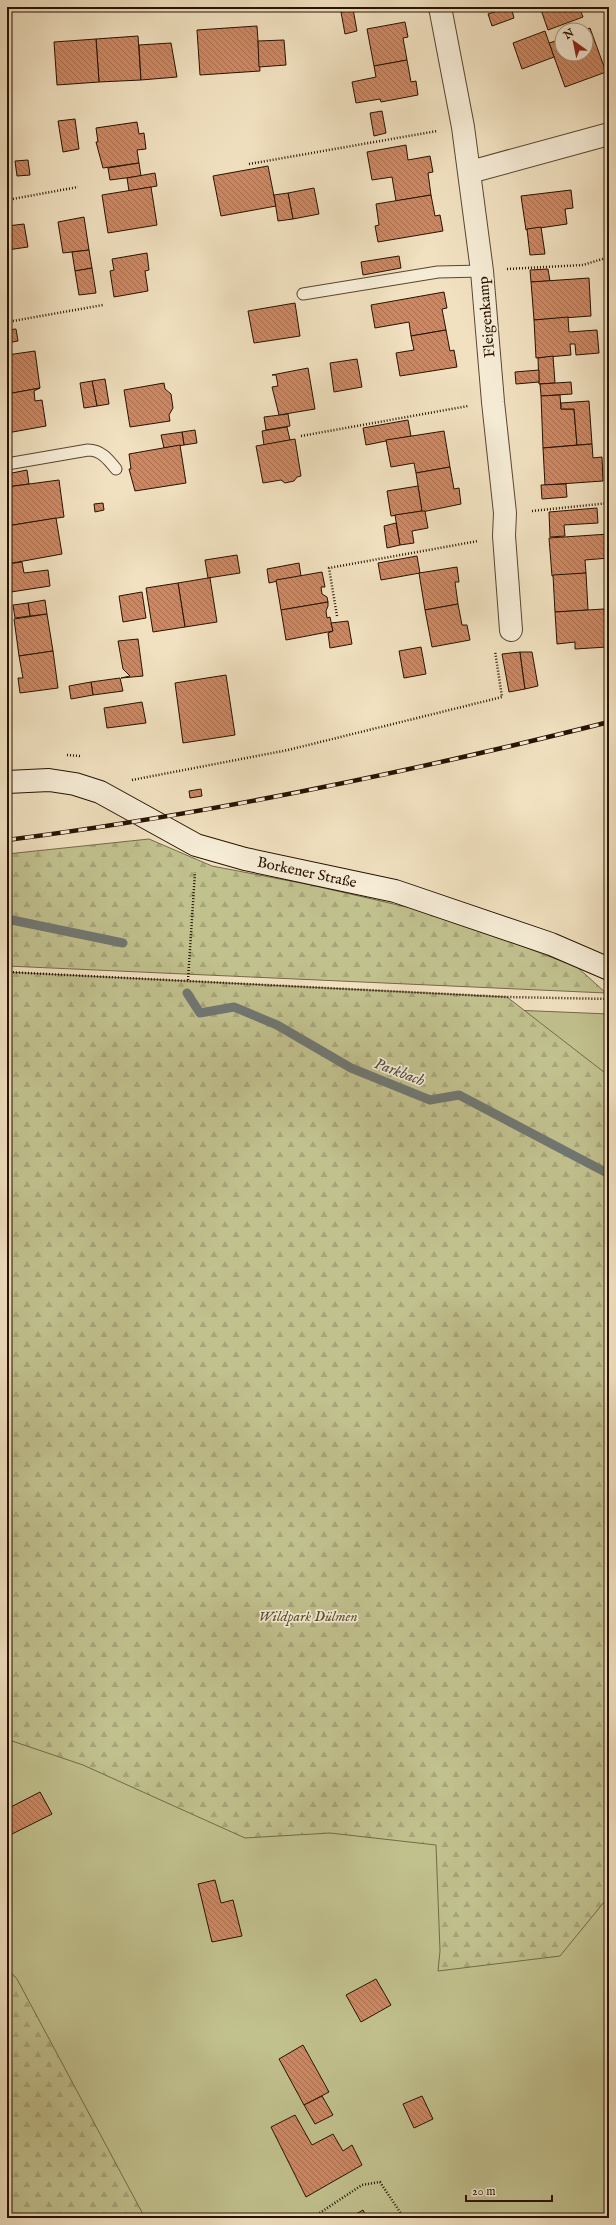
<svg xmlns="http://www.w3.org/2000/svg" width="616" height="2225" font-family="'IM FELL English',serif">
	<defs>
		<pattern id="forest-firs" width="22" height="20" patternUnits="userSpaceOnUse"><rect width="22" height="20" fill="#c1c18e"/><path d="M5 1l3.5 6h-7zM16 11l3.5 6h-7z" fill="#a6a579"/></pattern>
		<pattern id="building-back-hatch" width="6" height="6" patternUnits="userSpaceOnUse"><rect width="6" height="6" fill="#cd8863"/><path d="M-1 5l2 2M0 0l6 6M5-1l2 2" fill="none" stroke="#a66e4f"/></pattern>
	</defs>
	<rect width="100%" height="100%" fill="#f1e1c0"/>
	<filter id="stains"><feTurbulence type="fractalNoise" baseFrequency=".005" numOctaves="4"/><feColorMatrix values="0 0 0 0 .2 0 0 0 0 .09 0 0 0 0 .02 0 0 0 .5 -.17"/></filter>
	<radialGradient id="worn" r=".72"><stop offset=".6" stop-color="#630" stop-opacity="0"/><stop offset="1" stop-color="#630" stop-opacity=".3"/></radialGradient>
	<path fill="#c1c18e" stroke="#746a47" d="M7,989L609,1014V2218H7Z"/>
	<g fill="url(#forest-firs)" stroke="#746a47">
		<path d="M149,839L212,866L311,885L411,908L493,935L577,967L606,993L7,966V854Z"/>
		<path d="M7,972L507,997L609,1076V1896L560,1956L438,1971L440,1951L436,1845L330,1833L245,1838L83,1765L12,1741L7,1742Z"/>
		<path d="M7,1968L17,1979L145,2218H7Z"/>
	</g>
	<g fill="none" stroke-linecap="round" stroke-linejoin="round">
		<g stroke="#707772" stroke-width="9">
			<path d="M7,919L123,943"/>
			<path d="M187,993L200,1013L234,1007L277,1025L351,1068L430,1100L459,1095L609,1174"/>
		</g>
	</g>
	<g fill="url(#building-back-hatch)" stroke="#271200">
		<path d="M511,7L514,18L492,26L488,14Z"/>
		<path d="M540,7H579L583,17L548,30Z"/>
		<path d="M353,9L357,31L345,34L341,12Z"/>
		<path d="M405,22L408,37L403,38L407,60L374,66L367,29Z"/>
		<path d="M257,26L260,71L200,75L197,30Z"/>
		<path d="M590,28L606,72L565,87L549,43L562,39V54H586L585,30Z"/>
		<path d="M545,31L554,57L522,69L513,43Z"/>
		<path d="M138,36L141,80L99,82L96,39Z"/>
		<path d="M96,39L99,82L57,85L54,42Z"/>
		<path d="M284,40L286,65L259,67L258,41Z"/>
		<path d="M171,43L177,77L141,80L139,45Z"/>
		<path d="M407,60L411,82L416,81L418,95L381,102L380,99L356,103L352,82L376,77L374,66Z"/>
		<path d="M382,111L386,133L374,136L370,113Z"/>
		<path d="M75,119L79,149L63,152L58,121Z"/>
		<path d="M137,122L139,134L144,133L146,149L137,150L139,163L103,168L96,142H98L96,128Z"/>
		<path d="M406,145L408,160L430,156L433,172L428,173L431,195L396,201L392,177L372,180L367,152Z"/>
		<path d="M28,160L30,175L17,176L15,161Z"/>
		<path d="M139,163L141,176L110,180L108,168Z"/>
		<path d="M268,166L276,206L221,216L213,176Z"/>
		<path d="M155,173L157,186L129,191L127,178Z"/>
		<path d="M151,187L157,225L108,233L102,195Z"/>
		<path d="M314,188L319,214L293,219L288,193Z"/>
		<path d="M571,190L573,208L565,209L567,224L526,230L521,196Z"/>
		<path d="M288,193L293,219L278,221L274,195Z"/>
		<path d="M431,195L435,216L440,215L443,231L378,242L375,226L379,225L376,204Z"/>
		<path d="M84,217L89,250L63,253L58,222Z"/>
		<path d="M24,224L28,247L7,250V226Z"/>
		<path d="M541,227L545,254L530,255L527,229Z"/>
		<path d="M89,250L92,268L75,271L72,252Z"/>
		<path d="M147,253L149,270L145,271L148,291L114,297L110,271L114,270L112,259Z"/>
		<path d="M399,256L401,268L363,275L361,262Z"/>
		<path d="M92,268L96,293L79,295L75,271Z"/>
		<path d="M548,269L550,281L531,282L530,270Z"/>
		<path d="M589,278L591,316L534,320L531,282Z"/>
		<path d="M444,292L447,308L442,309L446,330L411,336L409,322L375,328L371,305Z"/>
		<path d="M295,303L300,336L254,343L248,311Z"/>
		<path d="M568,317L569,332L597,330L599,353L576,355L575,344H570L571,355L536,358L534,320Z"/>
		<path d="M16,329L18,341L7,343V330Z"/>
		<path d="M446,330L450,351L454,350L457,367L400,376L396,353L414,350L411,336Z"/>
		<path d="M35,351L40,388L7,394V355Z"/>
		<path d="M553,356L555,383L539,384L538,358Z"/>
		<path d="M357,359L362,387L334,392L330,363Z"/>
		<path d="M308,368L315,409L279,415L272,387L278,386L276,375H272Z"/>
		<path d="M539,370V382L516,384L515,372Z"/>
		<path d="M105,379L109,404L97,406L92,381Z"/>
		<path d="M92,381L97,406L84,408L80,383Z"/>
		<path d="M571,382L572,394L541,396L540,384Z"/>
		<path d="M164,383L165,389L171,394L173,408L169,415L170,421L130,427L124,390Z"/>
		<path d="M40,388L34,391L35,401L42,400L46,426L7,433V394Z"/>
		<path d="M560,395L561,409H574L577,445L543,448L541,396Z"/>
		<path d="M589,401L592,444L577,445L574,409H561V403Z"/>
		<path d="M288,414L290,426L266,430L264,417Z"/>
		<path d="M408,420L411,436L366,445L363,428Z"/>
		<path d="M287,427L290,440L264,445L262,431Z"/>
		<path d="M195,430L197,443L184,445L182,432Z"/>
		<path d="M444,431L450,467L416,473L414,463L391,467L386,440Z"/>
		<path d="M182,432L184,445L164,448L161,435Z"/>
		<path d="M295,439L301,476L297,477L294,481L285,483L281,480L263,483L256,446Z"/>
		<path d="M592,444L593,458L602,457L603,481L545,485L543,448Z"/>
		<path d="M180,445L186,483L135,491L129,469H131L129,454Z"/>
		<path d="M450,467L454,489L459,488L461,504L422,512L416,473Z"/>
		<path d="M27,470L29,484L7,487V474Z"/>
		<path d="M59,480L64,517L7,526V487Z"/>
		<path d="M566,484L567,497L542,499L541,485Z"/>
		<path d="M418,486L422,511L391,516L387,491Z"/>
		<path d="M103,503L104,510L95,512L94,504Z"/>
		<path d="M597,508L598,523L564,525L565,536L550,537L549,512Z"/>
		<path d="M422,511H425L428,528L412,531L414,543L400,545L395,515Z"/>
		<path d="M56,518L62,554L7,564V526Z"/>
		<path d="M396,523L400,545L387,548L384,526Z"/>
		<path d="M609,534V558L585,560L586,573L552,576L549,538Z"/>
		<path d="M237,555L240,573L208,578L205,560Z"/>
		<path d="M417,556L420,573L381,580L378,563Z"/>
		<path d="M22,562L24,573L48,570L50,586L11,592L7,564Z"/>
		<path d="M299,563L301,576L269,583L267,569Z"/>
		<path d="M457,567L459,582H455L458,604L425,610L419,573Z"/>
		<path d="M322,572L325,587H321L322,594L327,597L328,602L281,610L276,580Z"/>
		<path d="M586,573L588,610L555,612L553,575Z"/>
		<path d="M208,578H210L217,622L185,627L178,583Z"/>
		<path d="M178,583L185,627L153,632L146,588Z"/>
		<path d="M142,592L146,618L123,622L119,596Z"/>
		<path d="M45,600L47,614L30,616L28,603Z"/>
		<path d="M328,602V606L326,611L327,618L330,617L333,631L286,640L281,610Z"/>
		<path d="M28,603L30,616L15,618L13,605Z"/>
		<path d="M458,604L462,625H467L470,640L432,647L425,610Z"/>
		<path d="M604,609L607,647L575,649V642L557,644L555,612Z"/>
		<path d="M47,614L53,651L19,656L14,619Z"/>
		<path d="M348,621L352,644L330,648L328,633L333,631L331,623Z"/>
		<path d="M138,639L143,676L121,678L130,676L123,669L118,641Z"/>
		<path d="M421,647L426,674L404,678L399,651Z"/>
		<path d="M53,651L58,688L20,693L18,678H23L19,656Z"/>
		<path d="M520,652L525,689L509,692L502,654Z"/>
		<path d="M520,652H532L538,686L525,689Z"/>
		<path d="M226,675L235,735L183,743L175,683Z"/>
		<path d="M120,678L123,691L93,695L91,682Z"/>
		<path d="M91,682L93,695L71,699L69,686Z"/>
		<path d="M142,702L146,723L107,728L104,708Z"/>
		<path d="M201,789L202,796L190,798L189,791Z"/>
		<path d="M40,1792L52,1814L12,1834L7,1824V1809Z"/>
		<path d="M215,1880L221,1903L233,1900L242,1936L212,1942L198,1884Z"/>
		<path d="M376,1979L391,2005L361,2022L346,1995Z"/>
		<path d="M303,2045L329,2092L304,2105L279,2059Z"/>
		<path d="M322,2096L333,2115L315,2124L304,2105Z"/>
		<path d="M422,2096L433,2119L414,2128L403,2104Z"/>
		<path d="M295,2115L312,2145L333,2134L343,2151L352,2145L362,2165L306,2197L271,2127Z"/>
		<path d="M363,2210L367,2218H349Z"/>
	</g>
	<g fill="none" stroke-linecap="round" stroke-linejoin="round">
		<g stroke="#5a4630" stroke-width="13">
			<g id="lane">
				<path d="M303,294L438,272L482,271"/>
				<path d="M7,464L88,450C101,450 108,459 116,469"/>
			</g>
		</g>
		<g stroke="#5a4630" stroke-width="24">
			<g id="street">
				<path d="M440,7L463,127L482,271L493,402L505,513L504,536L511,630"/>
				<path d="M470,172L609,134"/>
			</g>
		</g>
		<g stroke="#271200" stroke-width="24">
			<path id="secondary" d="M7,782L49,780L75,784L100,792L196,845L245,859L395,891L551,944L609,969"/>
		</g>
		<g stroke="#271200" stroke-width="2.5" stroke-dasharray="1 2" stroke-linecap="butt">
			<path d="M249,164L437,131"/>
			<path d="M7,200L78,187"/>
			<path d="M507,269L583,265L609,257"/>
			<path d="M7,322L103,305"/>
			<path d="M301,436L468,406"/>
			<path d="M532,511L609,503"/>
			<path d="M337,616L329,568L478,541"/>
			<path d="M67,755L80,756"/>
			<path d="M132,780L288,750L502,697L495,651"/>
			<path d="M7,972L507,997L609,999"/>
			<path d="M188,980L195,872"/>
			<path d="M312,2218L362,2185L380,2182L404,2218"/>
		</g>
		<use href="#lane" stroke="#f6ecd6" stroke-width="11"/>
		<use href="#street" stroke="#f6ecd6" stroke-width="22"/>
		<use href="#secondary" stroke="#f6ecd6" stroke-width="22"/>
		<g stroke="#271200" stroke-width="4.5">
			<path id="rail" d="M7,840C210,814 410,772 609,722"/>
		</g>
		<use href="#rail" stroke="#f6ecd6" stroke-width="3" stroke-dasharray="9" stroke-linecap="butt"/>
	</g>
	<g text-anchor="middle" stroke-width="3.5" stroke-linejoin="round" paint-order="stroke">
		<g font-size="15" fill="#271200" stroke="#f6ecd6">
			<text transform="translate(486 317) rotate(-95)" y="5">Fleigenkamp</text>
			<text transform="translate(307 872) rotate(12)" y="5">Borkener Straße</text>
		</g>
		<g font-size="15" font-style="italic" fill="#5d4f32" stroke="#f6ecd6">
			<text x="308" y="1621">Wildpark Dülmen</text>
		</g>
		<g font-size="16" font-style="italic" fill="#524d42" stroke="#f6ecd6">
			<text transform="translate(400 1071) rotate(21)" y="6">Parkbach</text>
		</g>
	</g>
	<rect width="616" height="2225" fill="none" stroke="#f1e1c0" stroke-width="24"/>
	<rect x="8" y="8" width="600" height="2209" fill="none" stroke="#271200" stroke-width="2"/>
	<rect x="12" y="12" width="592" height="2201" fill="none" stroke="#271200"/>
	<g transform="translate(574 42) rotate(327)"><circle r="19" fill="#f6ecd6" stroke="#a39580"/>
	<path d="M0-3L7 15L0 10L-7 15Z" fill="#8f2418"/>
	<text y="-6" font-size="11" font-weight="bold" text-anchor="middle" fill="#271200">N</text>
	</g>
	<path d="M466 2195v6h86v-6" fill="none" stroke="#271200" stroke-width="2"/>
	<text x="472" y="2195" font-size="12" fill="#271200" stroke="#f6ecd6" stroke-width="3" paint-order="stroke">20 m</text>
	<rect width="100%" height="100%" filter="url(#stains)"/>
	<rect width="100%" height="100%" fill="url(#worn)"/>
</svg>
